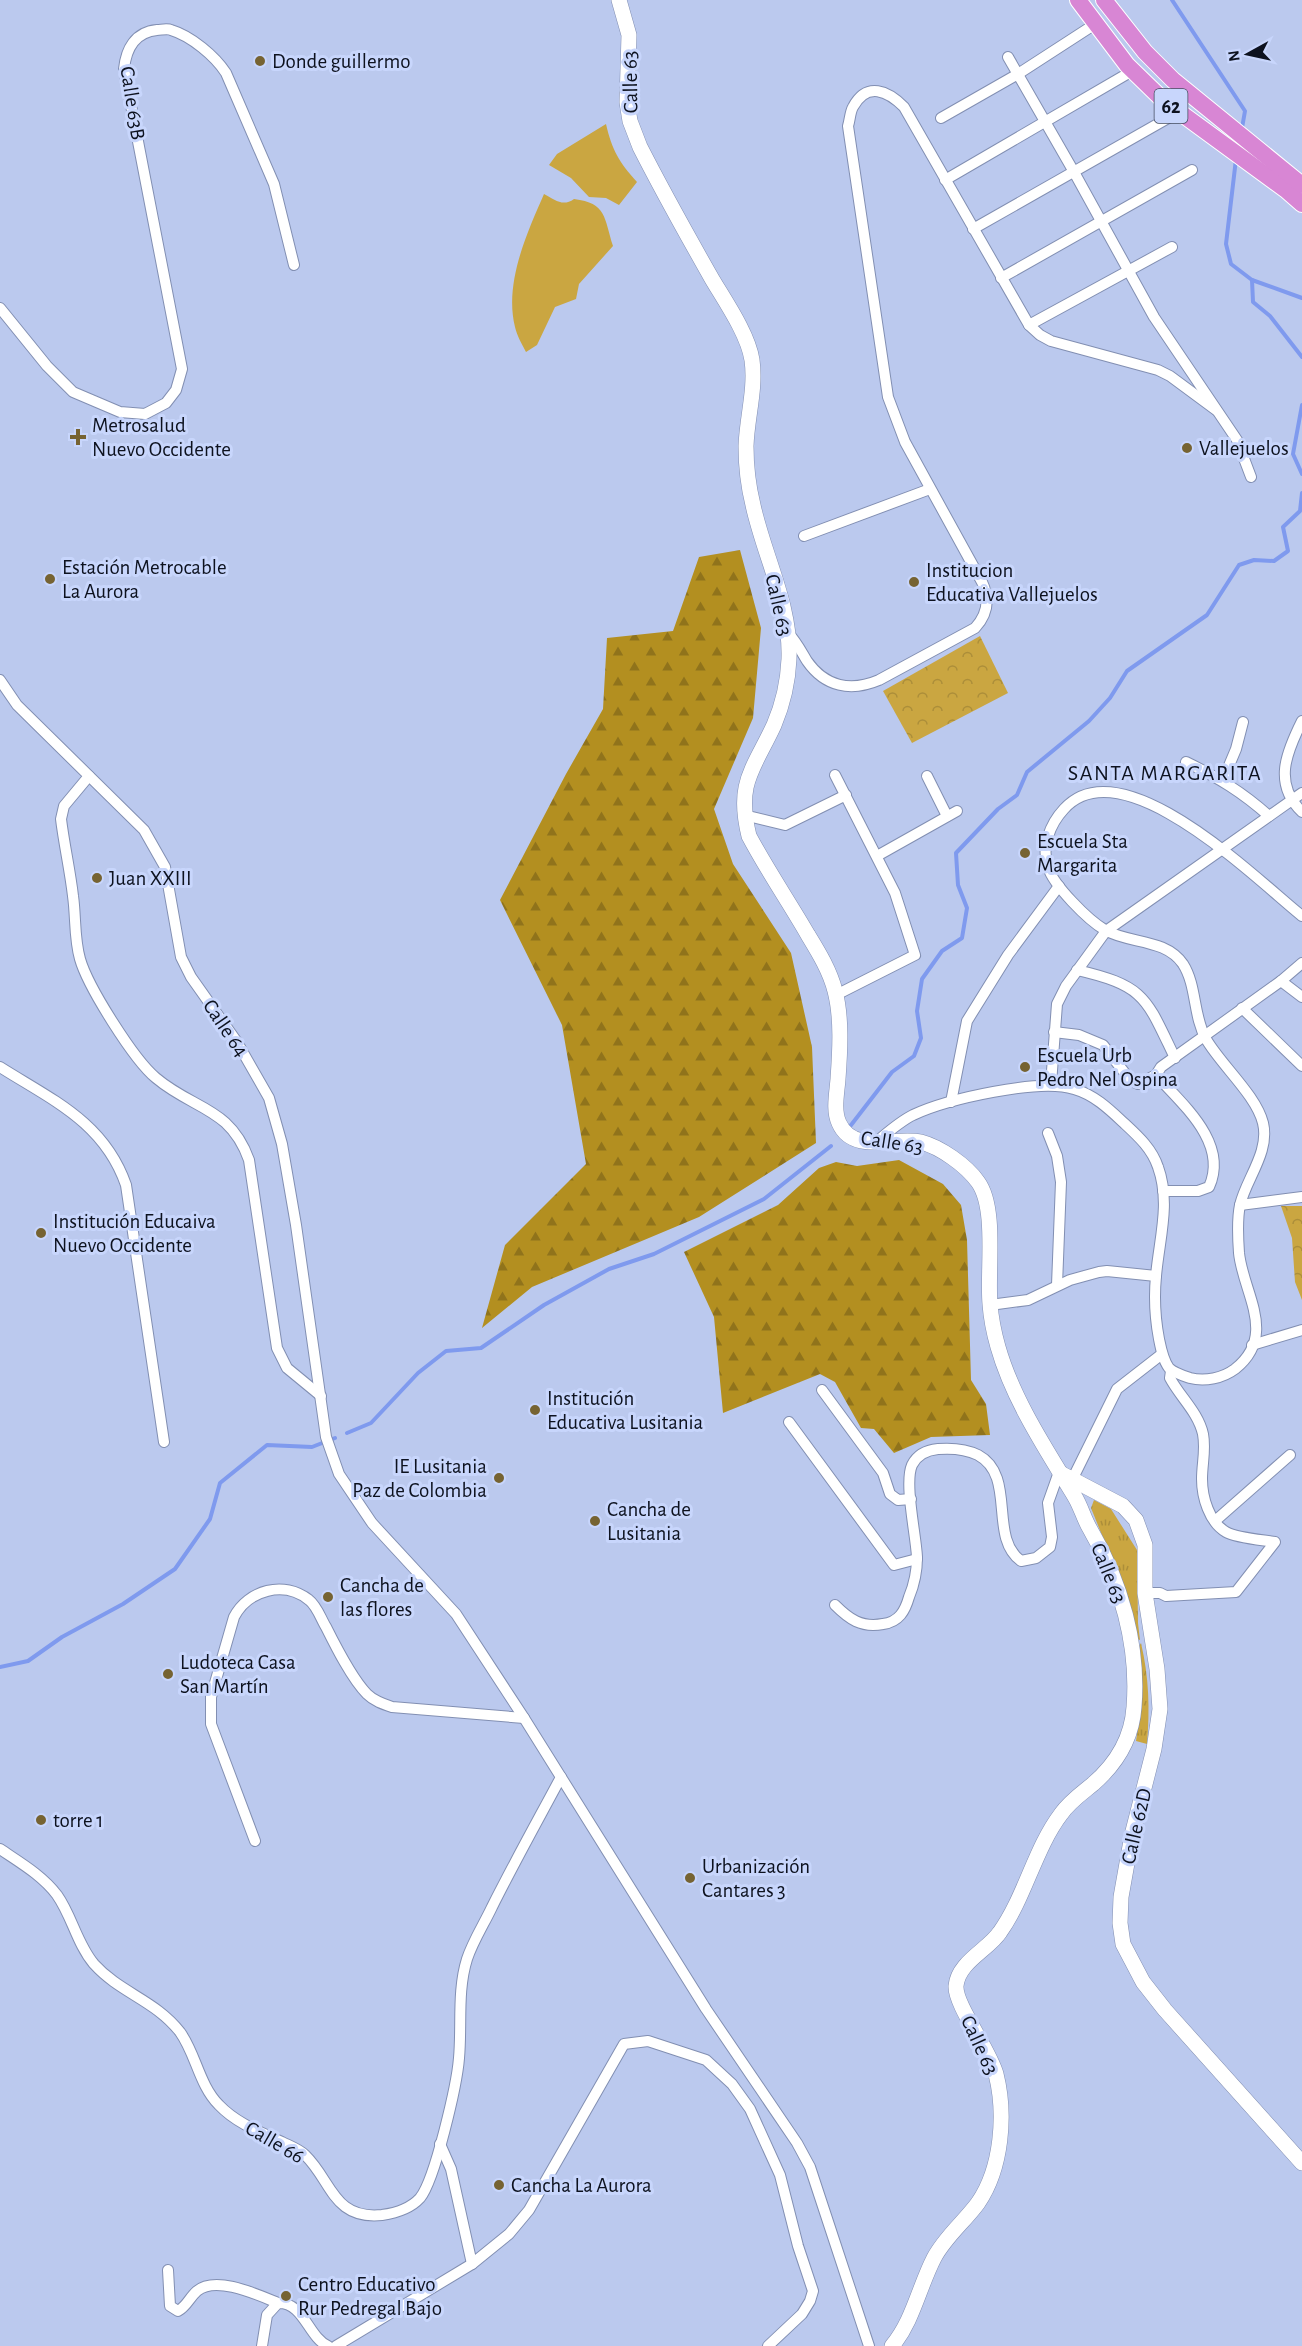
<svg xmlns="http://www.w3.org/2000/svg" width="1302" height="2346" font-family="'Alegreya Sans',sans-serif">
	<defs>
		<pattern id="grass-tufts" width="24" height="20" patternUnits="userSpaceOnUse" patternTransform="scale(1.5)"><rect width="24" height="20" fill="#caa641"/><path d="M3 7l-1-3M5 7V3M7 7l1-3M15 17l-1-3M17 17v-4M19 17l1-3" fill="none" stroke="#ac8e39"/></pattern>
		<pattern id="forest-firs" width="22" height="20" patternUnits="userSpaceOnUse" patternTransform="scale(1.5)"><rect width="22" height="20" fill="#b38f20"/><path d="M5 1l3.5 6h-7zM16 11l3.5 6h-7z" fill="#90731b"/></pattern>
		<pattern id="park-crowns" width="20" height="18" patternUnits="userSpaceOnUse" patternTransform="scale(1.5)"><rect width="20" height="18" fill="#caa641"/><path d="M2 6a3 3 0 1 1 6 0M12 15a3 3 0 1 1 6 0" fill="none" stroke="#ac8e39"/></pattern>
	</defs>
	<rect width="100%" height="100%" fill="#bbc9ee"/>
	<g fill="url(#grass-tufts)">
		<path d="M1094,1500L1111,1509L1137,1550L1138,1623L1140,1640L1134,1638L1127,1597L1091,1508Z"/>
		<path d="M1141,1643C1149,1677 1150,1709 1147,1744L1136,1741L1142,1701L1138,1648Z"/>
	</g>
	<g fill="url(#forest-firs)">
		<path d="M740,550L761,628L753,718L714,809L733,864L791,953L812,1047L816,1143L699,1217L532,1287L482,1328L505,1245L586,1164L562,1025L500,900L566,774L603,709L607,638L673,631L699,557Z"/>
		<path d="M899,1160L943,1184L961,1205L967,1240L971,1380L986,1404L990,1435L931,1437L894,1453L874,1429L861,1428L835,1382L820,1374L723,1413L714,1317L684,1252L778,1205L819,1168L836,1162L857,1166Z"/>
	</g>
	<g fill="url(#park-crowns)">
		<path d="M980,636L1008,693L912,743L883,691Z"/>
		<path d="M1281,1206H1302V1300L1295,1282L1292,1238Z"/>
	</g>
	<g fill="#caa641">
		<path d="M606,124C612,150 619,162 637,182L619,205L606,198L589,197L571,178L549,165L557,154Z"/>
		<path d="M544,194C555,200 563,207 574,199C607,203 604,218 613,246L579,284L576,299L555,307L537,345L526,352C522,344 517,336 515,327C504,283 527,233 544,194Z"/>
	</g>
	<g fill="none" stroke-linecap="round" stroke-linejoin="round">
		<g stroke="#7f9aee" stroke-width="4">
			<path d="M1172,0L1245,111L1242,128"/>
			<path d="M1236,159L1226,244L1231,264L1252,280L1302,298"/>
			<path d="M1252,280L1253,302L1270,316L1302,357"/>
			<path d="M1302,405L1293,454L1302,474"/>
			<path d="M848,1129L892,1072L914,1056L921,1038L917,1011L922,979L942,951L962,938L967,908L958,885L956,853L998,809L1017,795L1027,772L1089,721L1110,698L1127,671L1207,615L1239,565L1254,560L1274,561L1288,551L1283,527L1300,511L1302,493"/>
			<path d="M347,1433L371,1423L418,1373L446,1351L481,1348L544,1305L609,1269L654,1254L764,1199L831,1146"/>
			<path d="M0,1667L28,1661L62,1637L123,1604L175,1569L210,1519L220,1483L267,1445L312,1447L335,1438"/>
		</g>
		<g stroke="#828fb2" stroke-width="12">
			<g id="minor">
				<path d="M1008,57L1074,172L1154,317L1237,440L1251,477"/>
				<path d="M941,118L1018,74L1089,28"/>
				<path d="M945,180L1127,74"/>
				<path d="M973,229L1170,117"/>
				<path d="M1001,278L1192,170"/>
				<path d="M0,308L47,366L73,392L120,412L145,414L166,403L176,390L182,369L124,69C126,49 135,32 157,30C161,30 167,28 171,30C191,36 215,56 226,73L274,184L294,265"/>
				<path d="M1029,325L1172,247"/>
				<path d="M804,536L930,489"/>
				<path d="M788,633C796,641 801,651 807,661C825,687 851,692 879,680L975,628C988,614 990,599 982,582L905,442L888,397L848,126C850,120 850,112 853,107C867,81 888,91 904,107L1029,325L1040,335L1051,341L1158,370L1170,376L1216,410"/>
				<path d="M0,680L17,705L144,830L165,867L181,957L191,977L237,1042L269,1098L282,1144L296,1225L326,1437L339,1474L372,1523L456,1614L524,1718L706,2009L797,2143L810,2167L869,2346"/>
				<path d="M1302,721C1286,753 1273,784 1302,812"/>
				<path d="M1186,762C1219,778 1242,792 1269,816"/>
				<path d="M835,775L895,893L915,955L836,995"/>
				<path d="M89,776L64,806L61,819C64,844 70,870 73,896C76,917 74,938 80,959C88,987 134,1060 156,1078C194,1110 230,1107 249,1160L277,1348L287,1368L321,1396"/>
				<path d="M927,776L947,816"/>
				<path d="M1223,780L1236,749L1243,722"/>
				<path d="M744,815L785,825L846,795"/>
				<path d="M877,856L957,811"/>
				<path d="M1077,970C1146,986 1146,998 1175,1058"/>
				<path d="M1281,981L1302,997"/>
				<path d="M1242,1008L1302,1066"/>
				<path d="M1054,1032L1079,1035L1103,1045L1131,1081L1138,1084L1156,1075L1161,1067L1281,981L1302,963"/>
				<path d="M0,1067C52,1100 104,1122 126,1185L164,1442"/>
				<path d="M1156,1075C1183,1105 1229,1143 1209,1187L1198,1191H1163"/>
				<path d="M1051,1084L1057,1004L1066,986L1106,931L1302,793"/>
				<path d="M951,1102L967,1021L1008,955L1059,886"/>
				<path d="M1048,1133L1057,1156L1061,1182L1057,1285"/>
				<path d="M875,1143C887,1133 899,1122 913,1115C947,1099 1040,1078 1074,1089C1095,1095 1110,1110 1125,1124C1139,1137 1152,1149 1158,1167C1171,1203 1159,1240 1156,1276C1154,1297 1155,1318 1159,1339C1161,1349 1163,1360 1169,1368C1174,1373 1184,1376 1190,1378C1205,1382 1223,1378 1235,1369C1278,1335 1243,1293 1239,1253C1238,1239 1237,1219 1240,1205C1246,1179 1270,1152 1263,1123C1256,1095 1221,1065 1206,1039C1193,1016 1197,986 1183,964C1165,938 1129,944 1105,930C1088,920 1053,885 1048,867C1041,847 1050,824 1064,809C1122,745 1257,880 1302,916"/>
				<path d="M1240,1205L1302,1197"/>
				<path d="M990,1305L1028,1300L1070,1280L1099,1272L1107,1271L1156,1276"/>
				<path d="M1252,1345L1302,1330"/>
				<path d="M822,1390L883,1473L890,1494L898,1500L911,1499"/>
				<path d="M789,1422L894,1565L917,1559"/>
				<path d="M1072,1480L1117,1389L1162,1354"/>
				<path d="M1215,1521L1290,1455"/>
				<path d="M1145,1593H1160L1166,1596L1236,1592L1275,1542C1263,1540 1236,1538 1226,1532C1209,1522 1202,1497 1202,1479C1202,1463 1206,1450 1203,1434C1198,1412 1180,1397 1170,1378L1171,1371"/>
				<path d="M835,1605C849,1619 861,1628 883,1624C899,1622 905,1611 909,1597C914,1585 917,1570 917,1557C916,1535 904,1483 912,1465C917,1455 927,1450 938,1449C951,1448 966,1449 978,1455C1017,1476 988,1537 1021,1561L1036,1558L1050,1547L1052,1537L1048,1503L1059,1472"/>
				<path d="M255,1841L211,1724V1697L234,1617C248,1590 284,1580 309,1600C317,1606 321,1619 326,1627C336,1647 352,1679 367,1694C374,1701 383,1704 392,1707L524,1718"/>
				<path d="M0,1849C19,1862 42,1875 57,1895C72,1916 77,1944 94,1964C120,1993 155,2000 180,2032C196,2054 199,2085 219,2105C236,2123 260,2132 282,2142C290,2146 299,2149 305,2155C332,2181 333,2220 382,2215C396,2213 410,2209 420,2198C435,2180 457,2084 459,2058C462,2025 457,1991 467,1959C473,1941 484,1924 492,1907C514,1863 538,1820 561,1777"/>
				<path d="M440,2144L451,2169L472,2264L509,2234L529,2210L624,2044L648,2041L706,2060L732,2084L750,2109L780,2175L798,2246L813,2291L810,2301L802,2314L768,2346"/>
				<path d="M168,2270L170,2306L178,2311C187,2306 189,2298 197,2291C216,2275 258,2295 278,2303"/>
				<path d="M262,2346L267,2315L278,2303C304,2302 308,2337 328,2346"/>
				<path d="M336,2346L472,2264"/>
			</g>
		</g>
		<g stroke="#828fb2" stroke-width="16">
			<g id="secondary">
				<path d="M619,0L629,35L627,102L630,121L640,147C663,192 687,235 712,279C725,301 748,334 752,360C756,389 747,417 746,446C746,466 748,485 753,505C764,556 791,605 789,659C788,682 783,704 774,725C753,770 736,783 749,836C767,870 789,902 808,935C819,953 830,971 835,991C842,1018 840,1051 838,1079C837,1093 833,1110 839,1123C853,1155 896,1136 921,1142C940,1147 966,1165 978,1182C997,1208 987,1271 990,1304C991,1318 994,1333 998,1347C1013,1400 1047,1451 1075,1497C1081,1507 1084,1519 1090,1529C1121,1582 1139,1646 1134,1707C1132,1738 1116,1764 1093,1784C1082,1793 1069,1802 1061,1814C1035,1848 1025,1897 1000,1932C988,1950 958,1962 956,1986C955,2005 989,2049 996,2074C1006,2114 1002,2168 978,2203C964,2222 945,2237 934,2258C919,2287 913,2321 892,2346"/>
				<path d="M1062,1474L1123,1506L1136,1520L1145,1545V1593L1157,1669L1160,1709L1154,1749L1132,1835L1121,1897L1120,1923L1123,1944L1143,1982L1165,2010L1302,2163"/>
			</g>
		</g>
		<g stroke="#fff" stroke-width="18">
			<g id="trunk">
				<path d="M1078,0L1127,65L1163,100L1286,190L1302,204"/>
				<path d="M1104,0L1145,52L1173,80L1302,185"/>
			</g>
		</g>
		<use href="#minor" stroke="#fff" stroke-width="10"/>
		<use href="#secondary" stroke="#fff" stroke-width="15"/>
		<use href="#trunk" stroke="#d886d4" stroke-width="16"/>
	</g>
	<g fill="#766332" stroke="#c8d6fc" stroke-width="2">
		<circle cx="260" cy="61" r="6"/>
		<path d="M75 428h6v6h6v6h-6v6h-6v-6h-6v-6h6z"/>
		<circle cx="1187" cy="448" r="6"/>
		<circle cx="50" cy="579" r="6"/>
		<circle cx="914" cy="582" r="6"/>
		<circle cx="1025" cy="853" r="6"/>
		<circle cx="97" cy="878" r="6"/>
		<circle cx="1025" cy="1067" r="6"/>
		<circle cx="41" cy="1233" r="6"/>
		<circle cx="535" cy="1410" r="6"/>
		<circle cx="499" cy="1478" r="6"/>
		<circle cx="595" cy="1521" r="6"/>
		<circle cx="328" cy="1597" r="6"/>
		<circle cx="168" cy="1674" r="6"/>
		<circle cx="41" cy="1820" r="6"/>
		<circle cx="690" cy="1878" r="6"/>
		<circle cx="499" cy="2185" r="6"/>
		<circle cx="286" cy="2296" r="6"/>
	</g>
	<g text-anchor="middle" stroke-width="6" stroke-linejoin="round" paint-order="stroke">
		<rect fill="#c8d6fc" stroke="#454d61" stroke-width="1.5" x="1154.5" y="89" width="33" height="34" rx="4.5"/>
		<g font-size="20" font-weight="bold" fill="#0d121f">
			<text x="1171" y="113">62</text>
		</g>
		<g font-size="21" fill="#0d121f" stroke="#c8d6fc" text-anchor="start">
			<text x="272" y="68">Donde guillermo</text>
			<text x="92" y="432">Metrosalud<tspan x="92" dy="24">Nuevo Occidente</tspan></text>
			<text x="1199" y="455">Vallejuelos</text>
			<text x="62" y="574">Estación Metrocable<tspan x="62" dy="24">La Aurora</tspan></text>
			<text x="926" y="577">Institucion<tspan x="926" dy="24">Educativa Vallejuelos</tspan></text>
			<text x="1037" y="848">Escuela Sta<tspan x="1037" dy="24">Margarita</tspan></text>
			<text x="109" y="885">Juan XXIII</text>
			<text x="1037" y="1062">Escuela Urb<tspan x="1037" dy="24">Pedro Nel Ospina</tspan></text>
			<text x="53" y="1228">Institución Educaiva<tspan x="53" dy="24">Nuevo Occidente</tspan></text>
			<text x="547" y="1405">Institución<tspan x="547" dy="24">Educativa Lusitania</tspan></text>
			<text x="487" y="1473" text-anchor="end">IE Lusitania<tspan x="487" dy="24">Paz de Colombia</tspan></text>
			<text x="607" y="1516">Cancha de<tspan x="607" dy="24">Lusitania</tspan></text>
			<text x="340" y="1592">Cancha de<tspan x="340" dy="24">las flores</tspan></text>
			<text x="180" y="1669">Ludoteca Casa<tspan x="180" dy="24">San Martín</tspan></text>
			<text x="53" y="1827">torre 1</text>
			<text x="702" y="1873">Urbanización<tspan x="702" dy="24">Cantares 3</tspan></text>
			<text x="511" y="2192">Cancha La Aurora</text>
			<text x="298" y="2291">Centro Educativo<tspan x="298" dy="24">Rur Pedregal Bajo</tspan></text>
		</g>
		<g font-size="21" fill="#0d121f" stroke="#c8d6fc">
			<text transform="translate(630 82) rotate(-91)" y="7">Calle 63</text>
			<text transform="translate(133 103) rotate(81)" y="7">Calle 63B</text>
			<text transform="translate(779 605) rotate(77)" y="7">Calle 63</text>
			<text transform="translate(226 1028) rotate(56)" y="7">Calle 64</text>
			<text transform="translate(892 1142) rotate(9)" y="7">Calle 63</text>
			<text transform="translate(1109 1573) rotate(68)" y="7">Calle 63</text>
			<text transform="translate(1136 1826) rotate(-77)" y="7">Calle 62D</text>
			<text transform="translate(980 2045) rotate(65)" y="7">Calle 63</text>
			<text transform="translate(275 2142) rotate(30)" y="7">Calle 66</text>
		</g>
		<g font-size="22" letter-spacing="1.5" fill="#0d121f" stroke="#c8d6fc">
			<text x="1165" y="780">SANTA MARGARITA</text>
		</g>
	</g>
	<g transform="translate(1248 54) rotate(262)" stroke="#c8d6fc" stroke-width="4.5" paint-order="stroke">
	<path d="M0-4.5L10 22L0 15L-10 22Z" fill="#0d121f"/>
	<text y="-9" font-size="16" font-weight="bold" text-anchor="middle" fill="#0d121f">N</text>
	</g>
</svg>
